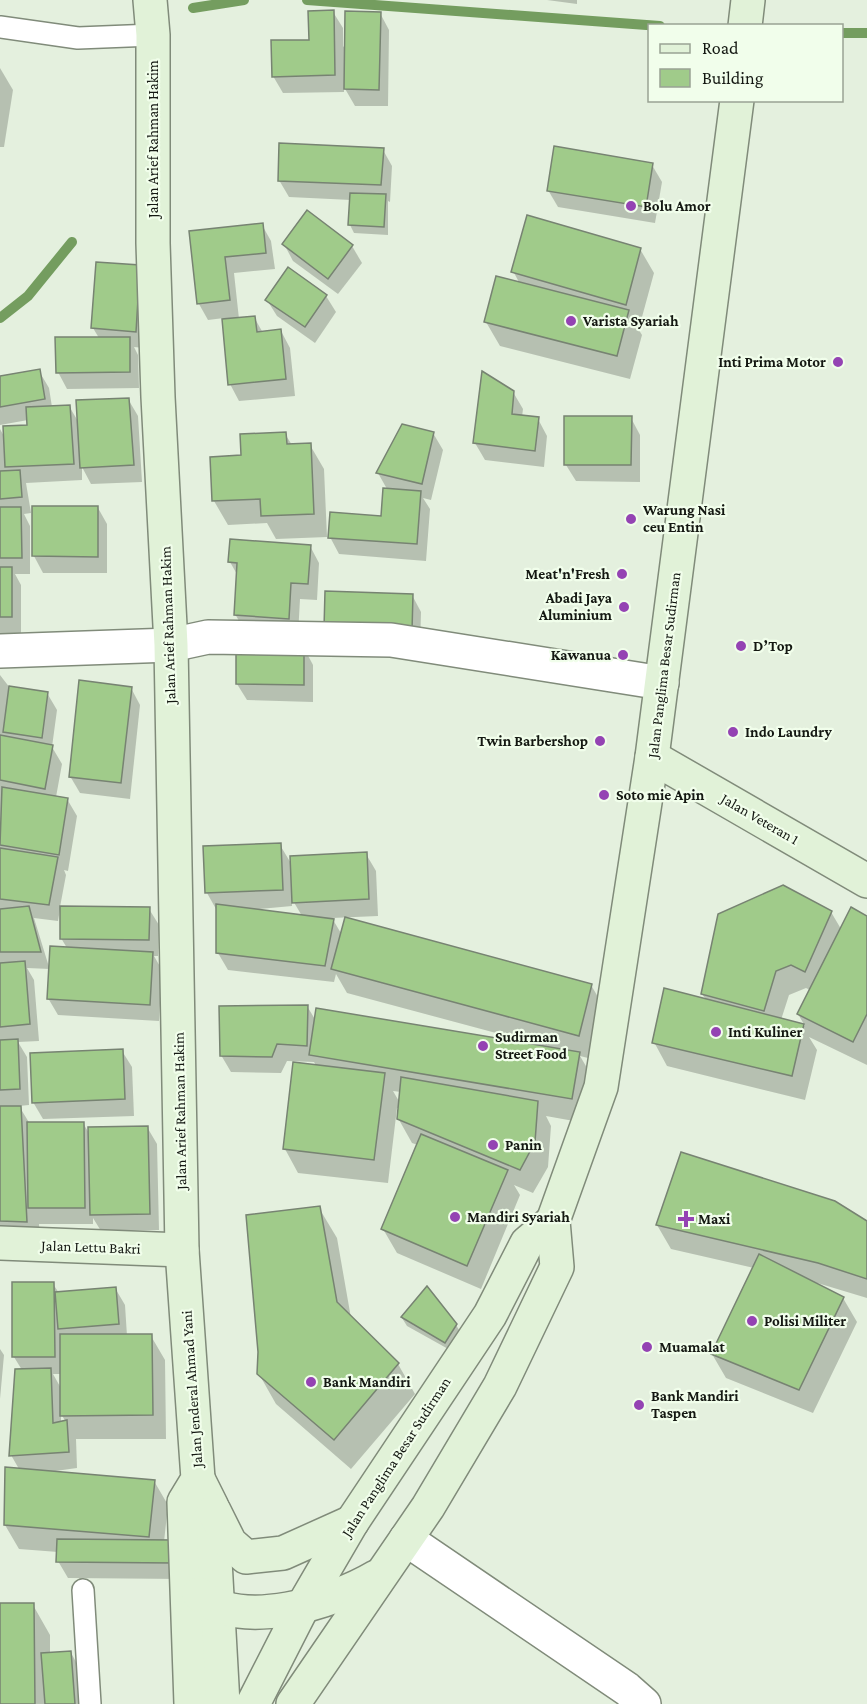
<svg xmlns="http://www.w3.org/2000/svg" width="867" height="1704" font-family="'Crimson Pro',serif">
	<rect width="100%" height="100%" fill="#e4f0de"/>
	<g fill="#0003" fill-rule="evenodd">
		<path d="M547,0H577V4Z"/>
		<path d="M333,12L343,28V47L380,13L389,30L388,106H355L344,87V92L283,93L273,76L310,41Z"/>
		<path d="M0,68L13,90L4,147H0Z"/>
		<path d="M383,150L392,166L390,202L388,201V235L354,233L350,225L351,200L289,197L279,180Z"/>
		<path d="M652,165L662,182L655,223L558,207L548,190Z"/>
		<path d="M262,225L271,241L275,269L234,273L239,319L254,317L263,333L281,331L290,348L295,396L239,401L230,384L224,318L208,320L199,304L190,232Z"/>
		<path d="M284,244L352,246L362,263L338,294L293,261Z"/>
		<path d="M640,249L654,273L639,328L637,327L642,335L630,379L500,346L486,322L520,284L513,271Z"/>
		<path d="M139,266L144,348L134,347L138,355L139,388L67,389L58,372L99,338L93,328Z"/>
		<path d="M326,296L336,312L315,343L277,316L267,300Z"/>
		<path d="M39,371L49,388L52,407L69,406L79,423L128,399L138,416L142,482L91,484L82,467V480L26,483L31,513L24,514L30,526V574H15L21,585V634H0V429L5,438L29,427L28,420L0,425V378Z"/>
		<path d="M513,392L523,409L522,417L538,419L547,436L544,467L485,460L475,443Z"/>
		<path d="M631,418L640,435V482L576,481L566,465Z"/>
		<path d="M433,433L443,450L431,500L423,498L430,509L426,561L339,554L330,537L382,517L387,489L378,473Z"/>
		<path d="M285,434L292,445H310L324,469L327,537L276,539L267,523L228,525L214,501L242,457Z"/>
		<path d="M33,507L98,508L107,524V573H43L34,556Z"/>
		<path d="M310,546L319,563L317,600L300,599L298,635L245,631L235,614L238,576L230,562Z"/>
		<path d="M412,595L421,612L420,647L335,645Z"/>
		<path d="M304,648L313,665V702L247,700L237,684Z"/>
		<path d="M0,675L10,688L47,693L57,710L52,747L62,764L56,797L67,799L77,816L68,871L64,870L66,875L60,907L149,909L159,925L158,956H154L162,970L159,1021L58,1015L48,998L50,969L27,968L34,980L39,1041L18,1042L27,1057L29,1105L19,1106L30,1124L83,1123L90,1135L147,1127L157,1144L159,1230L101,1231L93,1218V1224H39L40,1245H0ZM60,909L61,938L67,948L49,967L34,918L58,921Z"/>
		<path d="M131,688L140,705L130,799L80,793L70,776Z"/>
		<path d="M280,845L292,865L366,854L376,871L378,916L332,918L342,935L591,985L605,1009L592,1059L580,1056L593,1078L585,1123L546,1116L551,1126L548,1167L533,1193L514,1185L520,1195L481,1289L397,1253L383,1229L418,1145L412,1143L398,1118L400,1108H397L388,1183L298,1173L285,1149L317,1067L314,1062L287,1061L281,1073L231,1072L221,1055L307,1006L316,1021L537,1047V1044L347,993L336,974L334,982L228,970L218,953L216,909L207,893ZM292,899L302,916L250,910L292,906ZM393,1091L401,1092L400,1103Z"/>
		<path d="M831,912L841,929L867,918V1065L809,1037L817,1050L805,1100L667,1066L654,1042L707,1001L702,994ZM806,988L810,990L798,1014L805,1026L781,1020L789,995Z"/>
		<path d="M122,1051L132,1067L134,1116L43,1119L33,1102Z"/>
		<path d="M319,1208L337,1238L351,1318L398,1364L415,1394L351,1469L276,1404L259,1374Z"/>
		<path d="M867,1223V1298L814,1282L843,1298L857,1322L813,1413L726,1378L712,1354L754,1268L671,1249L657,1225Z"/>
		<path d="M13,1284H53L59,1293L115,1288L125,1305L127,1336H151L165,1360L166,1439H76L77,1468L48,1472L154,1481L168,1505L164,1542L183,1579L68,1578L58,1561V1552L19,1549L5,1525L19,1469L11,1455L22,1370L14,1357ZM53,1374H62V1390ZM61,1414L66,1422L61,1423Z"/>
		<path d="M402,1318L456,1325L461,1333L450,1350L407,1326Z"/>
		<path d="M0,1349L4,1355L0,1399Z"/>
		<path d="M0,1605H33L50,1635V1654L71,1653L80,1669L83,1704H0Z"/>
	</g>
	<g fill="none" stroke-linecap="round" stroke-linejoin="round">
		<g stroke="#749d5f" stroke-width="10">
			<path d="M307,0L660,26"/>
			<path d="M193,8L244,0"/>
			<path d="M842,33H867"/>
			<path d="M0,318L28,296L72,242"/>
		</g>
	</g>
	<g fill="#a0cb8a" stroke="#778372" stroke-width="1.5">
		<path d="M334,10L335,75L272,77L271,40H309L308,11Z"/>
		<path d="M345,11L381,12L379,90L344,89Z"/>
		<path d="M279,143L384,148L381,185L278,181Z"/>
		<path d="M554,146L653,163L646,207L547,191Z"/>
		<path d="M350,193L386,194L384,227L348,225Z"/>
		<path d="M307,210L353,245L328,279L282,244Z"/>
		<path d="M527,215L641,248L626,305L511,272Z"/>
		<path d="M263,223L266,253L225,257L230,300L197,304L189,231Z"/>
		<path d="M96,262L140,265L136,332L91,328Z"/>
		<path d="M288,267L327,295L305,327L265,300Z"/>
		<path d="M496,276L629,310L617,356L484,322Z"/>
		<path d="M255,316L257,332L281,329L286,379L228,385L222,319Z"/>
		<path d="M55,337H130V372L56,373Z"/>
		<path d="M40,369L45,399L0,407V376Z"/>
		<path d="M482,371L514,391L512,414L539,417L535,451L473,443Z"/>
		<path d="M129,398L134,465L80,468L76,400Z"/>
		<path d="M70,405L74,464L5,467L3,426L27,425L26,407Z"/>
		<path d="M564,416H632L631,465H564Z"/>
		<path d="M402,424L434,432L422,484L376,473Z"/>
		<path d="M286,432L287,444L311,443L314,514L261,516L260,499L212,501L210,457L241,455L240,434Z"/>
		<path d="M20,470L22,497L0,499V471Z"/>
		<path d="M383,488L421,491L417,544L328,538L330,512L381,516Z"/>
		<path d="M32,506H98V557L32,556Z"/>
		<path d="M0,507H21L22,558H0Z"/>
		<path d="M230,539L311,545L308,584L291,583L289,619L234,615L237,563L228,562Z"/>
		<rect x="0" y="567" width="12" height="50"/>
		<path d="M325,591L413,594L412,631L324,628Z"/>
		<path d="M236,645L304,647V685L236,684Z"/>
		<path d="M79,680L132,687L121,783L69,777Z"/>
		<path d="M9,686L48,692L42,738L3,732Z"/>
		<path d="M0,735L53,745L45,789L0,780Z"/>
		<path d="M2,787L68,798L59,855L0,845Z"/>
		<path d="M281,843L283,890L205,893L203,846Z"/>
		<path d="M0,848L58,857L49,905L0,899Z"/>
		<path d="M367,852L369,899L292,903L290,856Z"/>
		<path d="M783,885L832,911L805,972L791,965L776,971L764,1011L701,994L718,914Z"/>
		<path d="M216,904L334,919L325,966L216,953Z"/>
		<path d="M29,906L41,952H0V909Z"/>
		<path d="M60,906L150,907L149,940L60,939Z"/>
		<path d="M851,907L867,916V1014L853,1042L797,1014Z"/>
		<path d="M345,917L592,984L579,1036L331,969Z"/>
		<path d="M50,946L153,952L150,1005L47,999Z"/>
		<path d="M25,961L30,1024L0,1027V963Z"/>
		<path d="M664,988L804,1024L792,1076L652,1043Z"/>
		<path d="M308,1005L307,1046L277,1044L272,1057L220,1056L219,1006Z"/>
		<path d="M316,1008L580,1052L572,1099L309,1055Z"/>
		<path d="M18,1039L20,1089L0,1090V1040Z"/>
		<path d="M123,1049L125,1099L32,1103L30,1053Z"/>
		<path d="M293,1062L385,1073L374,1160L283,1149Z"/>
		<path d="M401,1077L538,1101L535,1142L520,1170L397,1119Z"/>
		<path d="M0,1106H21L27,1222L0,1221Z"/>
		<path d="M27,1122H84L85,1208H28Z"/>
		<path d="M148,1126L150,1214L90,1215L88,1127Z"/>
		<path d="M421,1134L508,1170L467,1266L381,1229Z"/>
		<path d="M681,1152L835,1201L867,1221V1279L818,1263L656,1225Z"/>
		<path d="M320,1206L337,1302L399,1363L334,1440L257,1374L258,1352L246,1215Z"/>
		<path d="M759,1254L844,1297L799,1390L711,1354Z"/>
		<path d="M12,1282H54L55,1357H12Z"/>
		<path d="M427,1286L457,1324L445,1343L401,1317Z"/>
		<path d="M116,1287L119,1324L58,1329L55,1292Z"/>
		<path d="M60,1334H152L153,1415L60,1416Z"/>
		<path d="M51,1368L53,1423L67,1420L69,1452L9,1456L15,1369Z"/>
		<path d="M5,1467L155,1480L149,1537L4,1525Z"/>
		<path d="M57,1539L174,1540V1563L56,1562Z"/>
		<path d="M0,1603H34L35,1704H0Z"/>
		<path d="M71,1651L75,1704H45L41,1653Z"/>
	</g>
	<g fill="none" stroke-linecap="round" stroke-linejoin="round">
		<g stroke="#808b7a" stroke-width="24">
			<g id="lane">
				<path d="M0,27L78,38L153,35"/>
				<path d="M83,1590L90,1704"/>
			</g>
		</g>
		<g stroke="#808b7a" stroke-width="36">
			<g id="street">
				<path d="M0,651L171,645L208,637L391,640L662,683"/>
				<path d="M406,1539L627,1689L644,1704"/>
			</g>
		</g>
		<g stroke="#808b7a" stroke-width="36">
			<g id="secondary">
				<path d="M150,0L153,35V243L158,397L171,645L182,1250L198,1479L184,1502L191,1704"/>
				<path d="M745,26L748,0"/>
				<path d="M652,757L867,881"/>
				<path d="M0,1243L182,1250"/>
				<path d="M198,1479L212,1507L223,1704"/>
				<path d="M214,1511L230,1543L246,1557L283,1553L352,1522"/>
				<path d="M199,1594C241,1632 334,1602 376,1577"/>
				<path d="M253,1704L303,1606L352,1522L490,1315L527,1243L553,1221"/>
				<path d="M293,1704L428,1507L500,1386L557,1267L553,1221L601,1087L652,757L737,100"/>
			</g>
		</g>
		<use href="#lane" stroke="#fff" stroke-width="21"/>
		<use href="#street" stroke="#fff" stroke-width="33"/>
		<use href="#secondary" stroke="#e1f2d8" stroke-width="33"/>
	</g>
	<g fill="#9443b3" stroke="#f1feeb" stroke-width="2">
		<circle cx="631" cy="206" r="6"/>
		<circle cx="571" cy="321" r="6"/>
		<circle cx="838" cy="362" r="6"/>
		<circle cx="631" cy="519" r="6"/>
		<circle cx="622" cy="574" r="6"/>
		<circle cx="624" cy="607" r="6"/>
		<circle cx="741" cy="646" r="6"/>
		<circle cx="623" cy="655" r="6"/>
		<circle cx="733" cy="732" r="6"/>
		<circle cx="600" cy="741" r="6"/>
		<circle cx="604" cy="795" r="6"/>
		<circle cx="716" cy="1032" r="6"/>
		<circle cx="483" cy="1046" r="6"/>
		<circle cx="493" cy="1145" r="6"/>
		<circle cx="455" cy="1217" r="6"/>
		<path d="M683 1210h6v6h6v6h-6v6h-6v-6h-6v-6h6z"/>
		<circle cx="752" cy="1321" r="6"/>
		<circle cx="647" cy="1347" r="6"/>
		<circle cx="311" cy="1382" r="6"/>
		<circle cx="639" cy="1405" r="6"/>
	</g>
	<g text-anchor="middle" stroke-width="4.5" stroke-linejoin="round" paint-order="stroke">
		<g font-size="15" fill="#141812" stroke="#f1feeb">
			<text transform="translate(153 139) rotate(-90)" y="5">Jalan Arief Rahman Hakim</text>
			<text transform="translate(168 625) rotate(-92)" y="5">Jalan Arief Rahman Hakim</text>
			<text transform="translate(664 665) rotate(-83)" y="5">Jalan Panglima Besar Sudirman</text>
			<text transform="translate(760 819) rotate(30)" y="5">Jalan Veteran 1</text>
			<text transform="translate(180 1111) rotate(-91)" y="5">Jalan Arief Rahman Hakim</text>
			<text transform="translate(91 1247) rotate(2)" y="5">Jalan Lettu Bakri</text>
			<text transform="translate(192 1389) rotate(-94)" y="5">Jalan Jenderal Ahmad Yani</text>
			<text transform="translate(396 1457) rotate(-57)" y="5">Jalan Panglima Besar Sudirman</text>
		</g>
		<g font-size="15" font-weight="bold" fill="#141812" stroke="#f1feeb" text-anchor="start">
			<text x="643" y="211">Bolu Amor</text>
			<text x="583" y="326">Varista Syariah</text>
			<text x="826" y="367" text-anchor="end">Inti Prima Motor</text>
			<text x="643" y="515">Warung Nasi<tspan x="643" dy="17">ceu Entin</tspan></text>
			<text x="610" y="579" text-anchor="end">Meat'n'Fresh</text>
			<text x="612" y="603" text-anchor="end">Abadi Jaya<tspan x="612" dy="17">Aluminium</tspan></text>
			<text x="753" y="651">D’Top</text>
			<text x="611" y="660" text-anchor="end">Kawanua</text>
			<text x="745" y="737">Indo Laundry</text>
			<text x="588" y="746" text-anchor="end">Twin Barbershop</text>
			<text x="616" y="800">Soto mie Apin</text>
			<text x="728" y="1037">Inti Kuliner</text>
			<text x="495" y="1042">Sudirman<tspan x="495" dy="17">Street Food</tspan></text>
			<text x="505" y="1150">Panin</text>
			<text x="467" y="1222">Mandiri Syariah</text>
			<text x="698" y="1224">Maxi</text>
			<text x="764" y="1326">Polisi Militer</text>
			<text x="659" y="1352">Muamalat</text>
			<text x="323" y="1387">Bank Mandiri</text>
			<text x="651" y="1401">Bank Mandiri<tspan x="651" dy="17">Taspen</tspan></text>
		</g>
	</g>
	<rect x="648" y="24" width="195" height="78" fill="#f1feeb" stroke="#99a294" stroke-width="1.5"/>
	<rect x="660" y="44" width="30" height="9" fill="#e1f2d8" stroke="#99a294" stroke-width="1.5"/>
	<text x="702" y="54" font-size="18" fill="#141812">Road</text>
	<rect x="660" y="69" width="30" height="18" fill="#a0cb8a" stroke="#99a294" stroke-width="1.5"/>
	<text x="702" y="84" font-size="18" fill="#141812">Building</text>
</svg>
